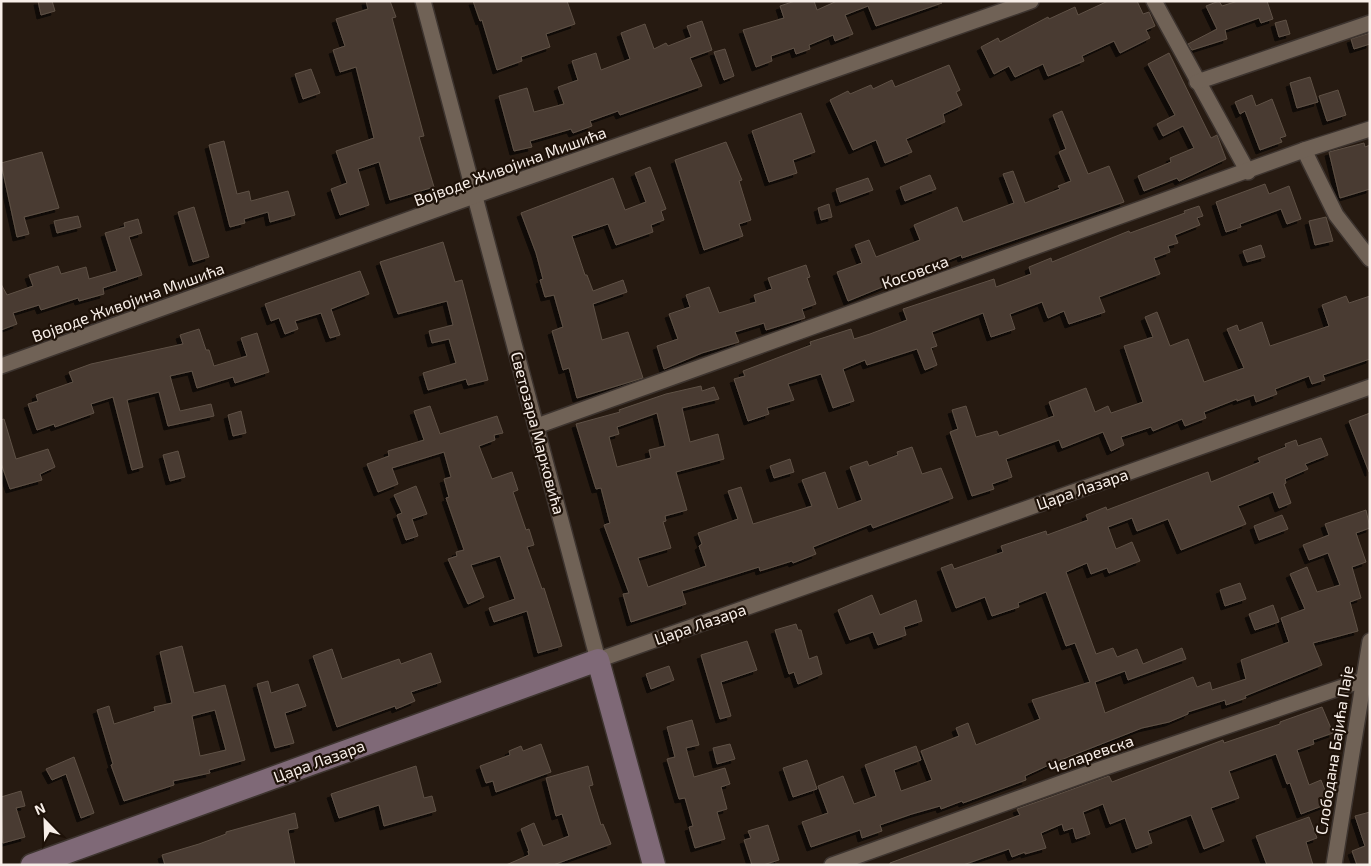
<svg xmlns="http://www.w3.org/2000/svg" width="1371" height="866" font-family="'Exo 2',sans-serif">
	<defs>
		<filter id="shadow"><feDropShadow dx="-4" dy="4" stdDeviation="0" flood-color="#0009"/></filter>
	</defs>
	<rect width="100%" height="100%" fill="#261a11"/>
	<g fill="#483b31" stroke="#5f5146" fill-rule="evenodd" filter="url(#shadow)">
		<path d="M38,1H52L55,11L41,15Z"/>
		<path d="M366,1H390L396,17L392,18L424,136L419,137L434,187L390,200L379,162L358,169L369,205L340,215L331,189L347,183L336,151L374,138L356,67L340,72L333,50L345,46L336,19L368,9Z"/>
		<path d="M473,1H567L575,24L546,34L550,47L521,57L522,61L497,70L482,20L480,21Z"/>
		<path d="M795,1H814L817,10L837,1L942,3L876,26L868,6L845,15L853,34L835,41L833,35L809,45L810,49L796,54L794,48L771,56L772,61L756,67L743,30L784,18L780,6Z"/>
		<path d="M1108,1H1137L1143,14L1149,12L1155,26L1146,30L1150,38L1120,53L1114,41L1082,56L1084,61L1048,76L1043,64L1015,77L1009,66L994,74L981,47L998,38L1000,42L1048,17L1049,19L1075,7L1078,15Z"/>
		<path d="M1219,1L1222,6L1238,1H1267L1273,19L1261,23L1259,18L1225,30L1227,39L1192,50L1188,44L1217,29L1206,6Z"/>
		<path d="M1286,20L1290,34L1279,37L1275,23Z"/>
		<path d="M702,21L712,50L690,58L702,86L620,115L618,111L590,121L592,126L573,133L571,129L530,141L532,147L514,151L499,96L527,88L534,112L564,104L558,87L578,80L572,61L596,53L601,70L630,59L621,33L645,24L654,49L666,43L668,46L691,37L687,26Z"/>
		<path d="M1370,33V44L1354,49L1351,39Z"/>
		<path d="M725,49L734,76L724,80L714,52Z"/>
		<path d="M1169,53L1211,138L1217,135L1226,159L1179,181L1177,178L1144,191L1138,176L1171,162L1170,158L1194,148L1183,126L1163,136L1157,124L1175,115L1148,64Z"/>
		<path d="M949,65L960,90L956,92L962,105L943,114L945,122L906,139L912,152L885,163L876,140L853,150L830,100L848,91L850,94L871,85L873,89L892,80L895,87Z"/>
		<path d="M311,69L320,93L303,99L295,74Z"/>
		<path d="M1310,77L1318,102L1297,108L1290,83Z"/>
		<path d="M1338,90L1346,115L1327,121L1319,96Z"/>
		<path d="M1252,95L1256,106L1272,99L1286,136L1280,138L1282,142L1260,150L1245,111L1240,114L1235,102Z"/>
		<path d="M1062,111L1088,174L1109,166L1124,202L962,258L961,255L848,301L837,272L862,263L855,245L869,240L876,257L920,240L914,225L957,207L963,222L1014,203L1003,174L1013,171L1025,203L1060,189L1058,186L1071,181L1059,152L1066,149L1053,115Z"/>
		<path d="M801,113L815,152L793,160L797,173L769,182L752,131Z"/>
		<path d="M224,141L237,194L249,191L251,201L288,191L295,215L270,222L268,212L244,219L245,223L230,227L209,145Z"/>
		<path d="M726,142L742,180L739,181L751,220L739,224L743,236L704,250L675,160Z"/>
		<path d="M1364,143L1365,147L1370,145V189L1340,198L1329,152Z"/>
		<path d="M42,152L59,208L24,217L29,234L17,237L1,163Z"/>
		<path d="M650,167L666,209L661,211L664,220L651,225L653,232L616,245L608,224L572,236L585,275H587L593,291L623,280L627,292L593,304L602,340L628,332L643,378L577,398L569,368L563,370L552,331L563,327L554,295L545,297L540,280L543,279L536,253L521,213L613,178L625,210L646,202L635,173Z"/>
		<path d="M930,175L936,189L905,201L900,187Z"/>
		<path d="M868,178L873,190L840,202L836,189Z"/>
		<path d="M1265,184L1269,194L1289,186L1301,219L1287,224L1281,209L1240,224L1241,227L1226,232L1216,202Z"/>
		<path d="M829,204L832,217L821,220L818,208Z"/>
		<path d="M1199,206L1203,216L1197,218L1200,225L1175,235L1178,243L1168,246L1170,252L1154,258L1160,274L1099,297L1105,312L1069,324L1064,311L1048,318L1042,302L1010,314L1015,329L991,337L983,313L932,332L937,346L931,348L937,365L925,370L917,349L867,365L865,360L843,369L854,401L833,408L821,374L788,384L794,400L767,408L769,414L748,421L734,379L745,376L743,371L811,345L810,342L851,329L854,339L870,334L907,320L903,309L994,279L996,287L1031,274L1029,267L1051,258L1052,262L1129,231L1130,233L1185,213L1184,211Z"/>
		<path d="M194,207L209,257L193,262L178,212Z"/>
		<path d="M78,216L81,227L57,233L54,221Z"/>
		<path d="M1326,217L1333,241L1315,245L1309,221Z"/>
		<path d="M138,219L142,233L129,237L142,275L103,288L104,294L79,301L78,298L41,310L39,305L13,313L17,324L1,330V284L7,295L33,286L29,275L58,266L61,274L86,267L89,279L117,271L105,233L125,227L124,223Z"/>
		<path d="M443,242L455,282L462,280L488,380L468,385L466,379L428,390L423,373L456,363L449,339L432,343L429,331L453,325L447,301L398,314L380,262Z"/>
		<path d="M1261,245L1265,257L1247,262L1243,251Z"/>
		<path d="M806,265L810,277L807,278L816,304L802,309L805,318L766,330L764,323L735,332L739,342L702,353L664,369L657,346L678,339L669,314L690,307L686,295L709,287L719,313L756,302L754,295L772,289L768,278Z"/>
		<path d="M360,271L369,294L331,309L340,335L330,338L321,313L295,321L298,329L285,334L279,318L271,321L265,304Z"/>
		<path d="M1346,296L1349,303L1370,296V359L1323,375L1325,380L1312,384L1309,376L1275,389L1277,394L1256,402L1254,395L1237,401V399L1204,412L1206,418L1185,426L1182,419L1153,431L1151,427L1121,437L1124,445L1111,451L1103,432L1062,448L1059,440L1006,459L1012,477L992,484L994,489L972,496L950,432L958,429L952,410L966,406L976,437L997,431L999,436L1054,416L1049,402L1086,388L1095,412L1108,406L1111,413L1143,402L1124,346L1153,337L1145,317L1157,312L1170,346L1188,339L1204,382L1244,368L1227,329L1237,325L1239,331L1262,322L1270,346L1329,326L1322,305Z"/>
		<path d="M199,329L206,350H209L214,366L247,356L241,338L257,333L269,372L235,383L233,377L197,388L192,371L170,376L180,411L211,404L214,416L168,426L159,392L127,400L143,467L132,470L113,397L91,404L94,413L55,427L54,424L37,430L28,404L38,401L36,395L73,382L69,372L91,364L183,344L180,335Z"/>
		<path d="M701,386L702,391L714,387L719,399L682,408L690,442L718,434L724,459L676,472L687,510L665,516L666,521L663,522L671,548L638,558L648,587L706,566L699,546L702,544L698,533L738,519L728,491L741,487L753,524L812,506L802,480L825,472L838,509L862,500L850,467L867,461L869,466L898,455L897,452L912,447L922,474L941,468L953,498L873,528L871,524L813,547L816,554L793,563L792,561L760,571L759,567L682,591L686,604L631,622L623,594L629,593L604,525L610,523L601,488L596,489L576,424L620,412L619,410L666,394ZM657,413L665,446L649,450L651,458L617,467L609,437L619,434L617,427Z"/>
		<path d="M430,406L440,434L497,416L503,433L494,435L495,440L479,446L492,479L512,472L518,490L513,492L526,530L529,529L534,545L527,547L542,589L544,588L562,646L538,653L527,611L494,622L489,608L515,599L500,556L471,565L484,597L468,604L448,559L457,556L456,552L464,550L446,498L449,497L444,479L451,477L444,452L392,468L398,484L378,492L367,464L389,456L388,451L424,440L414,411Z"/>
		<path d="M241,411L246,433L233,436L228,415Z"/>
		<path d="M1370,413V472H1369L1349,421Z"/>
		<path d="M4,419L16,459L48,449L55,467L40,474L42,480L10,489L1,463V420Z"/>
		<path d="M1321,438L1328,455L1305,464L1308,469L1285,479L1286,483L1284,484L1291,503L1279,508L1273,492L1238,506L1246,524L1181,550L1168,519L1137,531L1132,518L1108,527L1116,549L1132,542L1140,561L1109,573L1107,568L1091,574L1087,563L1066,572L1096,654L1113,648L1117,657L1137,649L1143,664L1182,648L1186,659L1128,680L1125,671L1095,682L1105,713L1193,677L1197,687L1210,682L1212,690L1246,679L1241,660L1289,642L1281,618L1305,609L1290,574L1307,567L1317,592L1340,585L1328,553L1309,560L1303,545L1329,535L1325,524L1366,510L1370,528L1356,533L1366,562L1352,567L1361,598L1350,602L1358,631L1313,643L1322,665L1245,696L1246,698L1226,705L1225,700L1188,712V714L1169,722L1142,728L1053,763L1025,776L1026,780L963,803L962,801L941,809L940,806L912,814L880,825L882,831L862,838L860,830L811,847L802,822L828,813L818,786L843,776L854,804L876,796L865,765L916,746L921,760L894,770L901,791L932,780L921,751L959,736L956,728L968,723L976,745L1040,719L1032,700L1090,682L1075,643L1066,646L1046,592L1018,603L1019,607L992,616L985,597L956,608L941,568L952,564L954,569L1003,552L1001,546L1046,531L1047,535L1088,520L1086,515L1106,507L1107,510L1208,472L1211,482L1260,462L1258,458L1286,447L1285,444L1296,440L1298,446Z"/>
		<path d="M178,451L185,477L170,481L163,455Z"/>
		<path d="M790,459L794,472L774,478L770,466Z"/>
		<path d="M416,486L427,514L412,519L418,536L406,540L397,515L402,513L394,495Z"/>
		<path d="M1282,515L1288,529L1259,540L1254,526Z"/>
		<path d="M1240,583L1246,599L1225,606L1220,590Z"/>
		<path d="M872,595L880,615L916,600L922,621L904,627L906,635L878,645L873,632L850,640L838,610Z"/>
		<path d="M1273,605L1279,622L1255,630L1249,614Z"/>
		<path d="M796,624L798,630H801L809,659L817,656L822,674L798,684L794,672L789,674L775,630Z"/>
		<path d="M747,641L757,670L721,682L731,716L720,719L701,655Z"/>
		<path d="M182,646L194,693L225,685L245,760L209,770L210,773L173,781L174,785L124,801L111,765L113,764L97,710L109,706L114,724L155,711L154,707L172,703L160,652ZM215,710L226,750L200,756L192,716Z"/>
		<path d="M332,649L342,679L399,659L401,664L431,653L441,682L411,692L415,701L396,709L395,706L337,727L313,656Z"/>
		<path d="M669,666L674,680L651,689L646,674Z"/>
		<path d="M268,681L271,693L298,684L306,706L285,713L294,743L275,748L257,684Z"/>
		<path d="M1322,707L1333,733L1313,740L1314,744L1297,750L1309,785L1321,780L1330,803L1301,814L1290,783L1287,784L1276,754L1229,771L1239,798L1211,808L1224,841L1204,849L1191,815L1148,831L1152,843L1136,849L1125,818L1110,824L1103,804L1083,812L1090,834L1076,839L1073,828L1064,831L1062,824L1041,833L1046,848L1025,854V852L1012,857L1009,849L963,865H890V863L1020,815L1017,809L1051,797L1109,776L1112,782L1223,740L1224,743L1280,724V722Z"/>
		<path d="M692,720L699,745L686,748L694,777L725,768L730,784L721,787L727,809L717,812L725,839L695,848L689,827L693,826L685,798L679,799L667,759L675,757L667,727Z"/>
		<path d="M541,744L551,772L496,792L493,781L486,783L480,766L510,755L509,751L521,746L523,751Z"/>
		<path d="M730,744L735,759L717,764L713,748Z"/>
		<path d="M74,757L94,813L81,818L66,774L52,780L46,769Z"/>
		<path d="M807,760L817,789L793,797L783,768Z"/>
		<path d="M416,766L424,798L432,796L436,811L384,826L379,805L339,818L331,794Z"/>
		<path d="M588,766L593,785L589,786L601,825L603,824L611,844L553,865H506L529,855L528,851H529L521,829L534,823L543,846L569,836L562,814L556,816L546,778Z"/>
		<path d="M21,791L25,806L16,808L25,837L3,843L1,797Z"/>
		<path d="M1370,812V865H1357L1352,851L1365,846L1355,816Z"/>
		<path d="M295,813L298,828L288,830L295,865H165L162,855L199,844L226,834V832Z"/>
		<path d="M1309,817L1317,838L1306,842L1313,865H1267L1256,836Z"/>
		<path d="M768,825L779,860L763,865H752L744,840L751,838L748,831Z"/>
	</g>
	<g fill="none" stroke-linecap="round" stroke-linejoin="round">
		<g stroke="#3d342f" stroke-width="18">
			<g id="street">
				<path d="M423,1L598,660L1370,387"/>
				<path d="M1154,1L1248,172"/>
				<path d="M1197,82L1370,23"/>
				<path d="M1304,150L1336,215L1370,259"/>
				<path d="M1,366L474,196L1031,1"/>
				<path d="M537,426L1304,150L1370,129"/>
				<path d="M832,865L1103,768L1363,680"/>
				<path d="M1334,865L1370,641"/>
			</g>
		</g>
		<g stroke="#3d342f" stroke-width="25">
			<path id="secondary" d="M32,865L598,660L654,865"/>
		</g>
		<use href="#street" stroke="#706256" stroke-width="15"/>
		<use href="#secondary" stroke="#7f6977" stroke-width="22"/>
	</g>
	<g text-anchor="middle" stroke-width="4.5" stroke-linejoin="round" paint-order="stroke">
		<g font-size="16" fill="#f7eee8" stroke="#1d1108">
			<text transform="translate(510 166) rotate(-20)" y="6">Војводе Живојина Мишића</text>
			<text transform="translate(915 272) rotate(-20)" y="6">Косовска</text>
			<text transform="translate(128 302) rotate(-20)" y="6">Војводе Живојина Мишића</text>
			<text transform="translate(538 433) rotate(75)" y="6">Светозара Марковића</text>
			<text transform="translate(1082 489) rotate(-19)" y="6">Цара Лазара</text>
			<text transform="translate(700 624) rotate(-19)" y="6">Цара Лазара</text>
			<text transform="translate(1334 750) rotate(-81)" y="6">Слободана Бајића Паје</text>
			<text transform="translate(1091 754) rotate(-19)" y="6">Челаревска</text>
			<text transform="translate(319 761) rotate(-20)" y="6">Цара Лазара</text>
		</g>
	</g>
	<rect width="1371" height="866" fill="none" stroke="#f7eee8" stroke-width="5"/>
	<g transform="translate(45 821) rotate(337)" stroke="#1d1108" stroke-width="4" paint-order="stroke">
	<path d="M0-4L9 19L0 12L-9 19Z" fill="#f7eee8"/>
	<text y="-8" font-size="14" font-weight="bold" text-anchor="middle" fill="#f7eee8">N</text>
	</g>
</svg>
